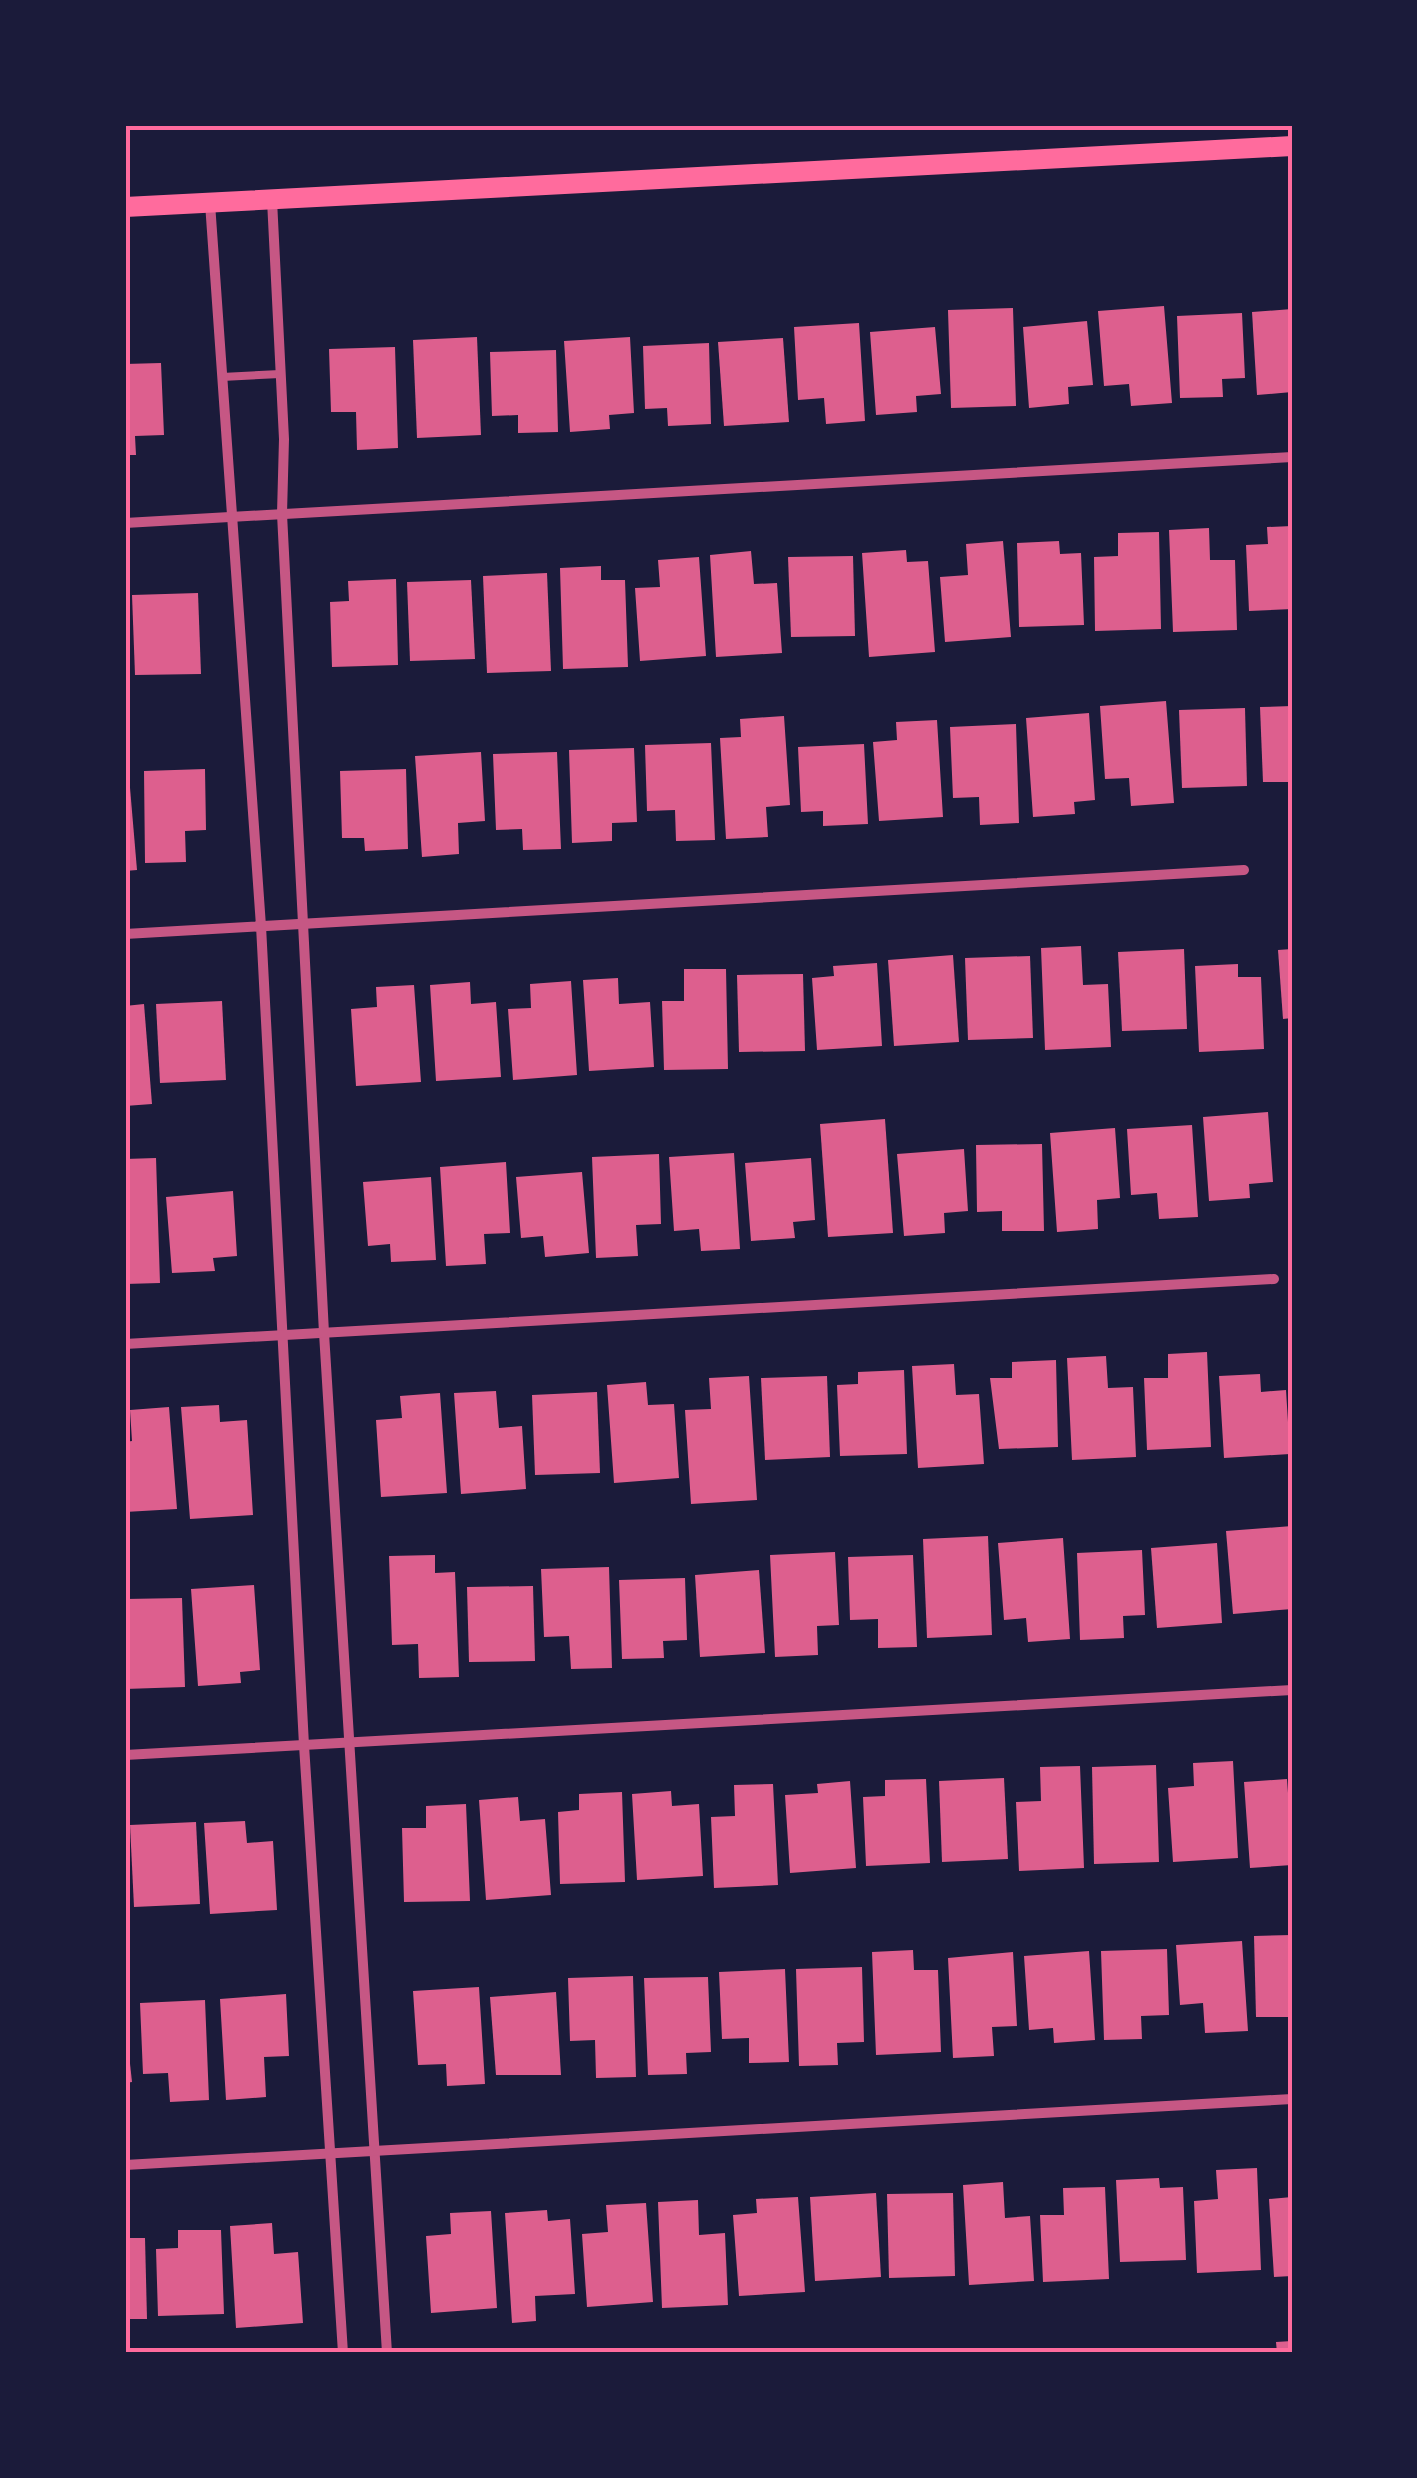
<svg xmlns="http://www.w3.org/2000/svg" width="1417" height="2478" font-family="Figtree,sans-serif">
	<rect width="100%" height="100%" fill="#1b1b3a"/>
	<g fill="#dd5f8e">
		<path d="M1164,306L1172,403L1131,406L1129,384L1104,386L1098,311Z"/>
		<path d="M1013,308L1016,406L951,408L948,310Z"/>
		<path d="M1292,309V392L1257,395L1252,312Z"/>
		<path d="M1242,313L1245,378L1222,379L1223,397L1180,398L1177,316Z"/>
		<path d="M1087,321L1093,385L1068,387L1069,404L1029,408L1023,327Z"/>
		<path d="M859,323L865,421L826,424L824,398L798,400L794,327Z"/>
		<path d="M935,327L941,394L916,396L917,412L876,415L870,332Z"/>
		<path d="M477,337L481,435L417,438L413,340Z"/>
		<path d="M630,337L634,413L609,415L610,429L570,432L564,341Z"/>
		<path d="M783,338L789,422L724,426L718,342Z"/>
		<path d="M709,343L711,424L668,426L667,408L645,409L643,346Z"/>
		<path d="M395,347L398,448L357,450L356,412H331L329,349Z"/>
		<path d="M556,350L558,432L518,433V415L492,416L490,352Z"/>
		<path d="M161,363L164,435L135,436L136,455H125V364Z"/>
		<path d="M1292,526V609L1249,611L1246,545L1268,544L1267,527Z"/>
		<path d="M1209,528L1210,560H1235L1237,630L1173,632L1169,530Z"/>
		<path d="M1159,532L1161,629L1095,631L1094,557L1118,556V533Z"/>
		<path d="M1003,541L1011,637L945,642L940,577L968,575L966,544Z"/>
		<path d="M1059,541L1060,554L1081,553L1084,625L1019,627L1017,543Z"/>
		<path d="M906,550L907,562L928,561L935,652L869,657L862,553Z"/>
		<path d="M751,551L754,584L777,583L782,653L716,657L710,555Z"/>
		<path d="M853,556L855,636L791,637L788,557Z"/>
		<path d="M699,557L706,656L640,661L635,588L660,587L658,560Z"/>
		<path d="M601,566V580H625L628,667L563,669L560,568Z"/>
		<path d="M547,573L551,671L487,673L483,576Z"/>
		<path d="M396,579L398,665L332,667L330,602L349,601L348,581Z"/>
		<path d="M471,580L475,659L410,661L407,582Z"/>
		<path d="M198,593L201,674L135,675L132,595Z"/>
		<path d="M1166,701L1174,803L1131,806L1129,778L1105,779L1100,706Z"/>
		<path d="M1292,706V782H1263L1260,707Z"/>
		<path d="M1245,708L1247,786L1182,788L1179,710Z"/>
		<path d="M1089,713L1095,800L1074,802L1075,814L1033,817L1026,718Z"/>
		<path d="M784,716L790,805L766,807L768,837L726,839L720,738L741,737L740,719Z"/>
		<path d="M937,720L943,817L879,821L873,742L897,740L896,722Z"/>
		<path d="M1016,724L1019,823L980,825L979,797L953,798L950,727Z"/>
		<path d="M711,743L715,840L676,841L675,810L647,811L645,745Z"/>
		<path d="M864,744L868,824L823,826V811L801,812L798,747Z"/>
		<path d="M634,748L637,822L612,823V841L572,843L569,750Z"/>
		<path d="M481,752L485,821L458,823L459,854L422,857L415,756Z"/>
		<path d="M557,752L561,849L523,850L522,829L496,830L493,754Z"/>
		<path d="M205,769L206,830L185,831L186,862L145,863L144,771Z"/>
		<path d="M406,769L408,849L365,851L364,838H342L340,771Z"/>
		<path d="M125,776H129L137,870L125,871Z"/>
		<path d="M1081,946L1083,985L1108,984L1111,1047L1045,1050L1041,948Z"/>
		<path d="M1184,949L1187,1029L1122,1031L1118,952Z"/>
		<path d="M1292,949V1018L1283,1019L1278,950Z"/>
		<path d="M953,955L959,1042L894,1046L888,960Z"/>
		<path d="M1030,956L1033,1038L968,1040L965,958Z"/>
		<path d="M877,963L882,1046L817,1050L812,978L834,976L833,966Z"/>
		<path d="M1238,964V977H1261L1264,1049L1199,1052L1195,966Z"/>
		<path d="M684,969H726L728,1069L664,1070L662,1001H684Z"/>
		<path d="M803,974L805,1051L739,1052L737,975Z"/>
		<path d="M618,978L619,1004L650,1002L654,1067L589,1071L583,980Z"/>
		<path d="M571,981L577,1075L513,1080L508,1009L531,1008L530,984Z"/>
		<path d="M470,982L471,1004L496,1002L501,1077L436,1081L430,985Z"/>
		<path d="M414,985L421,1082L356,1086L351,1009L377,1007L376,987Z"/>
		<path d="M222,1001L226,1080L160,1083L156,1004Z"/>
		<path d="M144,1004L152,1104L125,1106V1006Z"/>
		<path d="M1268,1112L1273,1182L1249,1184L1250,1198L1209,1201L1203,1117Z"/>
		<path d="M885,1119L893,1233L828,1237L820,1124Z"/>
		<path d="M1192,1125L1198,1217L1159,1219L1157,1193L1131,1195L1127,1129Z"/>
		<path d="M1115,1128L1120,1198L1097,1200L1098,1229L1057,1232L1050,1133Z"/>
		<path d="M1042,1144L1044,1231H1002V1211L977,1212L976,1145Z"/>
		<path d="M964,1149L968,1211L944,1213L945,1233L904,1236L897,1154Z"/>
		<path d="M734,1153L740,1249L701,1251L699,1229L674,1231L669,1157Z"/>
		<path d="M659,1154L661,1224L636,1225L638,1256L596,1258L592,1157Z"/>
		<path d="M156,1158L160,1283L125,1284V1159Z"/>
		<path d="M811,1158L815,1220L793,1222L795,1238L751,1241L745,1163Z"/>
		<path d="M506,1162L510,1233L484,1234L486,1264L446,1266L440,1167Z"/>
		<path d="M582,1172L589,1253L545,1257L543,1236L521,1238L516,1177Z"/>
		<path d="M431,1177L436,1260L391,1262L390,1244L368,1246L363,1182Z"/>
		<path d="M233,1191L237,1256L213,1258L215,1271L172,1273L166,1197Z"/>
		<path d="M1207,1352L1211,1447L1147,1450L1144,1378H1168V1354Z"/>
		<path d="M1106,1356L1108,1388L1133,1387L1136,1457L1072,1460L1067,1358Z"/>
		<path d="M1056,1360L1058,1447L999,1449L990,1378H1012V1362Z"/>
		<path d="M954,1364L956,1395L979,1394L984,1464L918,1468L912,1366Z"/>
		<path d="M904,1370L907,1454L840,1456L837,1385L858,1384V1372Z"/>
		<path d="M1260,1374L1261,1392L1286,1390L1290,1454L1224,1458L1219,1376Z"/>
		<path d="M749,1376L757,1500L691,1504L685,1410L711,1409L709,1378Z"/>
		<path d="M827,1376L830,1457L765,1460L761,1378Z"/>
		<path d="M646,1382L648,1405L674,1404L679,1478L614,1483L607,1385Z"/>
		<path d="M496,1391L499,1428L522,1426L526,1489L461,1494L454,1393Z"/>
		<path d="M597,1392L600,1473L535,1475L532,1395Z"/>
		<path d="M440,1393L447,1493L381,1497L376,1420L402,1418L400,1396Z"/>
		<path d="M219,1405L220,1422L247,1420L253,1515L190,1519L181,1407Z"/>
		<path d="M169,1407L177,1509L125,1512V1442L132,1441L130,1410Z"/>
		<path d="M1292,1526V1609L1233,1614L1226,1531Z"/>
		<path d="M988,1536L992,1635L927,1638L923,1539Z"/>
		<path d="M1063,1538L1070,1639L1028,1642L1026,1618L1004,1620L998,1543Z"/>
		<path d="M1217,1543L1222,1623L1157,1628L1151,1548Z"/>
		<path d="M1142,1550L1145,1615L1123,1616L1124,1638L1080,1640L1077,1553Z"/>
		<path d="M835,1552L839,1625L817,1626L818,1655L775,1657L770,1555Z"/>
		<path d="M435,1555V1573L455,1572L459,1677L419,1678L418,1644L392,1645L389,1556Z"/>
		<path d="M913,1555L917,1647L878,1648V1619L850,1620L848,1557Z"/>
		<path d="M609,1567L612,1668L571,1669L569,1636L544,1637L541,1569Z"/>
		<path d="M759,1570L765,1653L700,1657L695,1575Z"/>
		<path d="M685,1578L687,1640L663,1641L664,1658L622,1659L619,1580Z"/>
		<path d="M254,1585L260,1670L240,1672L241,1683L198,1686L191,1589Z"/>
		<path d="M533,1586L535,1661L469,1662L467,1587Z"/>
		<path d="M182,1598L185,1687L125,1689V1599Z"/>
		<path d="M1233,1761L1238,1858L1173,1862L1168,1788L1194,1786L1193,1763Z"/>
		<path d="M1156,1765L1159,1862L1094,1864L1092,1767Z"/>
		<path d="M1080,1766L1084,1868L1019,1871L1016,1802L1041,1801L1040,1767Z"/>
		<path d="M1004,1778L1008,1859L942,1862L939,1781Z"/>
		<path d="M926,1779L930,1863L866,1866L863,1797L885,1796V1780Z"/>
		<path d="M1287,1779L1288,1793H1292V1865L1250,1868L1244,1782Z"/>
		<path d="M850,1781L856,1868L790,1873L785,1795L818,1793L817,1784Z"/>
		<path d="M773,1784L778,1885L714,1888L711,1817L735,1816L734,1785Z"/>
		<path d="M671,1791L672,1806L699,1804L703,1876L637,1880L632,1794Z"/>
		<path d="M622,1792L625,1882L560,1884L558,1812L579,1810V1794Z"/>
		<path d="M518,1797L520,1821L545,1819L551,1895L486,1900L479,1800Z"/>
		<path d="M466,1804L470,1901L404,1902L402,1828H426V1806Z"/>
		<path d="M245,1821L247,1843L273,1841L277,1910L210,1914L204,1823Z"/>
		<path d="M196,1822L200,1904L134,1907L130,1825Z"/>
		<path d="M1292,1935V2017H1256L1254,1936Z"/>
		<path d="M1242,1941L1248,2031L1205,2033L1203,2003L1180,2005L1176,1945Z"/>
		<path d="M1167,1949L1169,2015L1141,2016L1142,2039L1104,2040L1101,1951Z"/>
		<path d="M913,1950L914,1970H938L941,2052L876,2055L872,1952Z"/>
		<path d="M1089,1951L1095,2040L1054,2043L1053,2028L1029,2030L1024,1956Z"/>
		<path d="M1013,1952L1017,2026L992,2027L994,2056L953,2058L948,1958Z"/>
		<path d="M862,1967L864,2042L837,2043L838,2065L799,2066L796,1969Z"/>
		<path d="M785,1969L789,2062L749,2063V2038L722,2039L719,1972Z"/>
		<path d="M633,1976L636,2077L596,2078L595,2040L570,2041L568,1978Z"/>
		<path d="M708,1977L711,2052L686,2053L687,2074L648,2075L644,1978Z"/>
		<path d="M479,1987L485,2084L447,2086L446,2064L418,2065L413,1991Z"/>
		<path d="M556,1992L561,2075H496L490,1997Z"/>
		<path d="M286,1994L289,2056L264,2057L266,2097L226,2100L220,1999Z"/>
		<path d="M205,2000L209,2100L170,2102L168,2073L143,2074L140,2003Z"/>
		<path d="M125,2018L132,2082L125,2083Z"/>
		<path d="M1257,2168L1261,2270L1197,2273L1194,2201L1218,2199L1216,2170Z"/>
		<path d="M1159,2178L1160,2188L1183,2187L1186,2260L1120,2262L1116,2180Z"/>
		<path d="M1003,2182L1005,2218L1030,2216L1034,2281L969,2285L963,2185Z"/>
		<path d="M1105,2187L1109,2279L1043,2282L1040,2215H1064L1063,2188Z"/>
		<path d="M876,2193L881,2277L815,2281L810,2197Z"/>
		<path d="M953,2193L955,2276L889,2278L887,2194Z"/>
		<path d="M798,2197L805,2292L739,2296L733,2215L757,2213L756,2199Z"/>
		<path d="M1292,2197V2276L1274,2277L1269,2199Z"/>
		<path d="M698,2200L699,2235L725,2233L728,2305L662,2308L658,2202Z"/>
		<path d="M646,2203L653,2302L587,2307L582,2234L608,2232L606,2205Z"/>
		<path d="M547,2210L548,2221L570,2219L575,2294L535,2296L536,2321L512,2323L505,2213Z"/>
		<path d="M491,2211L497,2308L431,2313L426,2236L451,2234L450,2213Z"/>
		<path d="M272,2223L274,2254L298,2252L303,2323L236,2328L230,2226Z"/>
		<path d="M178,2230H221L224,2314L158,2316L156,2249L178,2248Z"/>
		<path d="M125,2238H145L147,2319H125Z"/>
		<path d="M1292,2341V2353H1277L1276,2342Z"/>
		<path d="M1266,2348V2353H1238V2350Z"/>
	</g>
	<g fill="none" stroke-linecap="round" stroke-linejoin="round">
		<path stroke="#c65784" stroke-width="8" d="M222,377L280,374"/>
		<g stroke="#c65784" stroke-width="10">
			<path d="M272,200L284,439L282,514L324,1333L387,2353"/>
			<path d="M210,203L261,926L304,1745L343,2353"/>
			<path d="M125,523L1292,457"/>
			<path d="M125,934L1244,870"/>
			<path d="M125,1344L1274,1279"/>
			<path d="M125,1755L1292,1690"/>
			<path d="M125,2165L1292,2099"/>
		</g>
		<path stroke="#ff6b9d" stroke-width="20" d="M125,207L1292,146"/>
	</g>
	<rect width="1417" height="2478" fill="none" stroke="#1b1b3a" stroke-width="255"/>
	<rect x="128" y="128" width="1162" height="2222" fill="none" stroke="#ff6b9d" stroke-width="4"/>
</svg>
